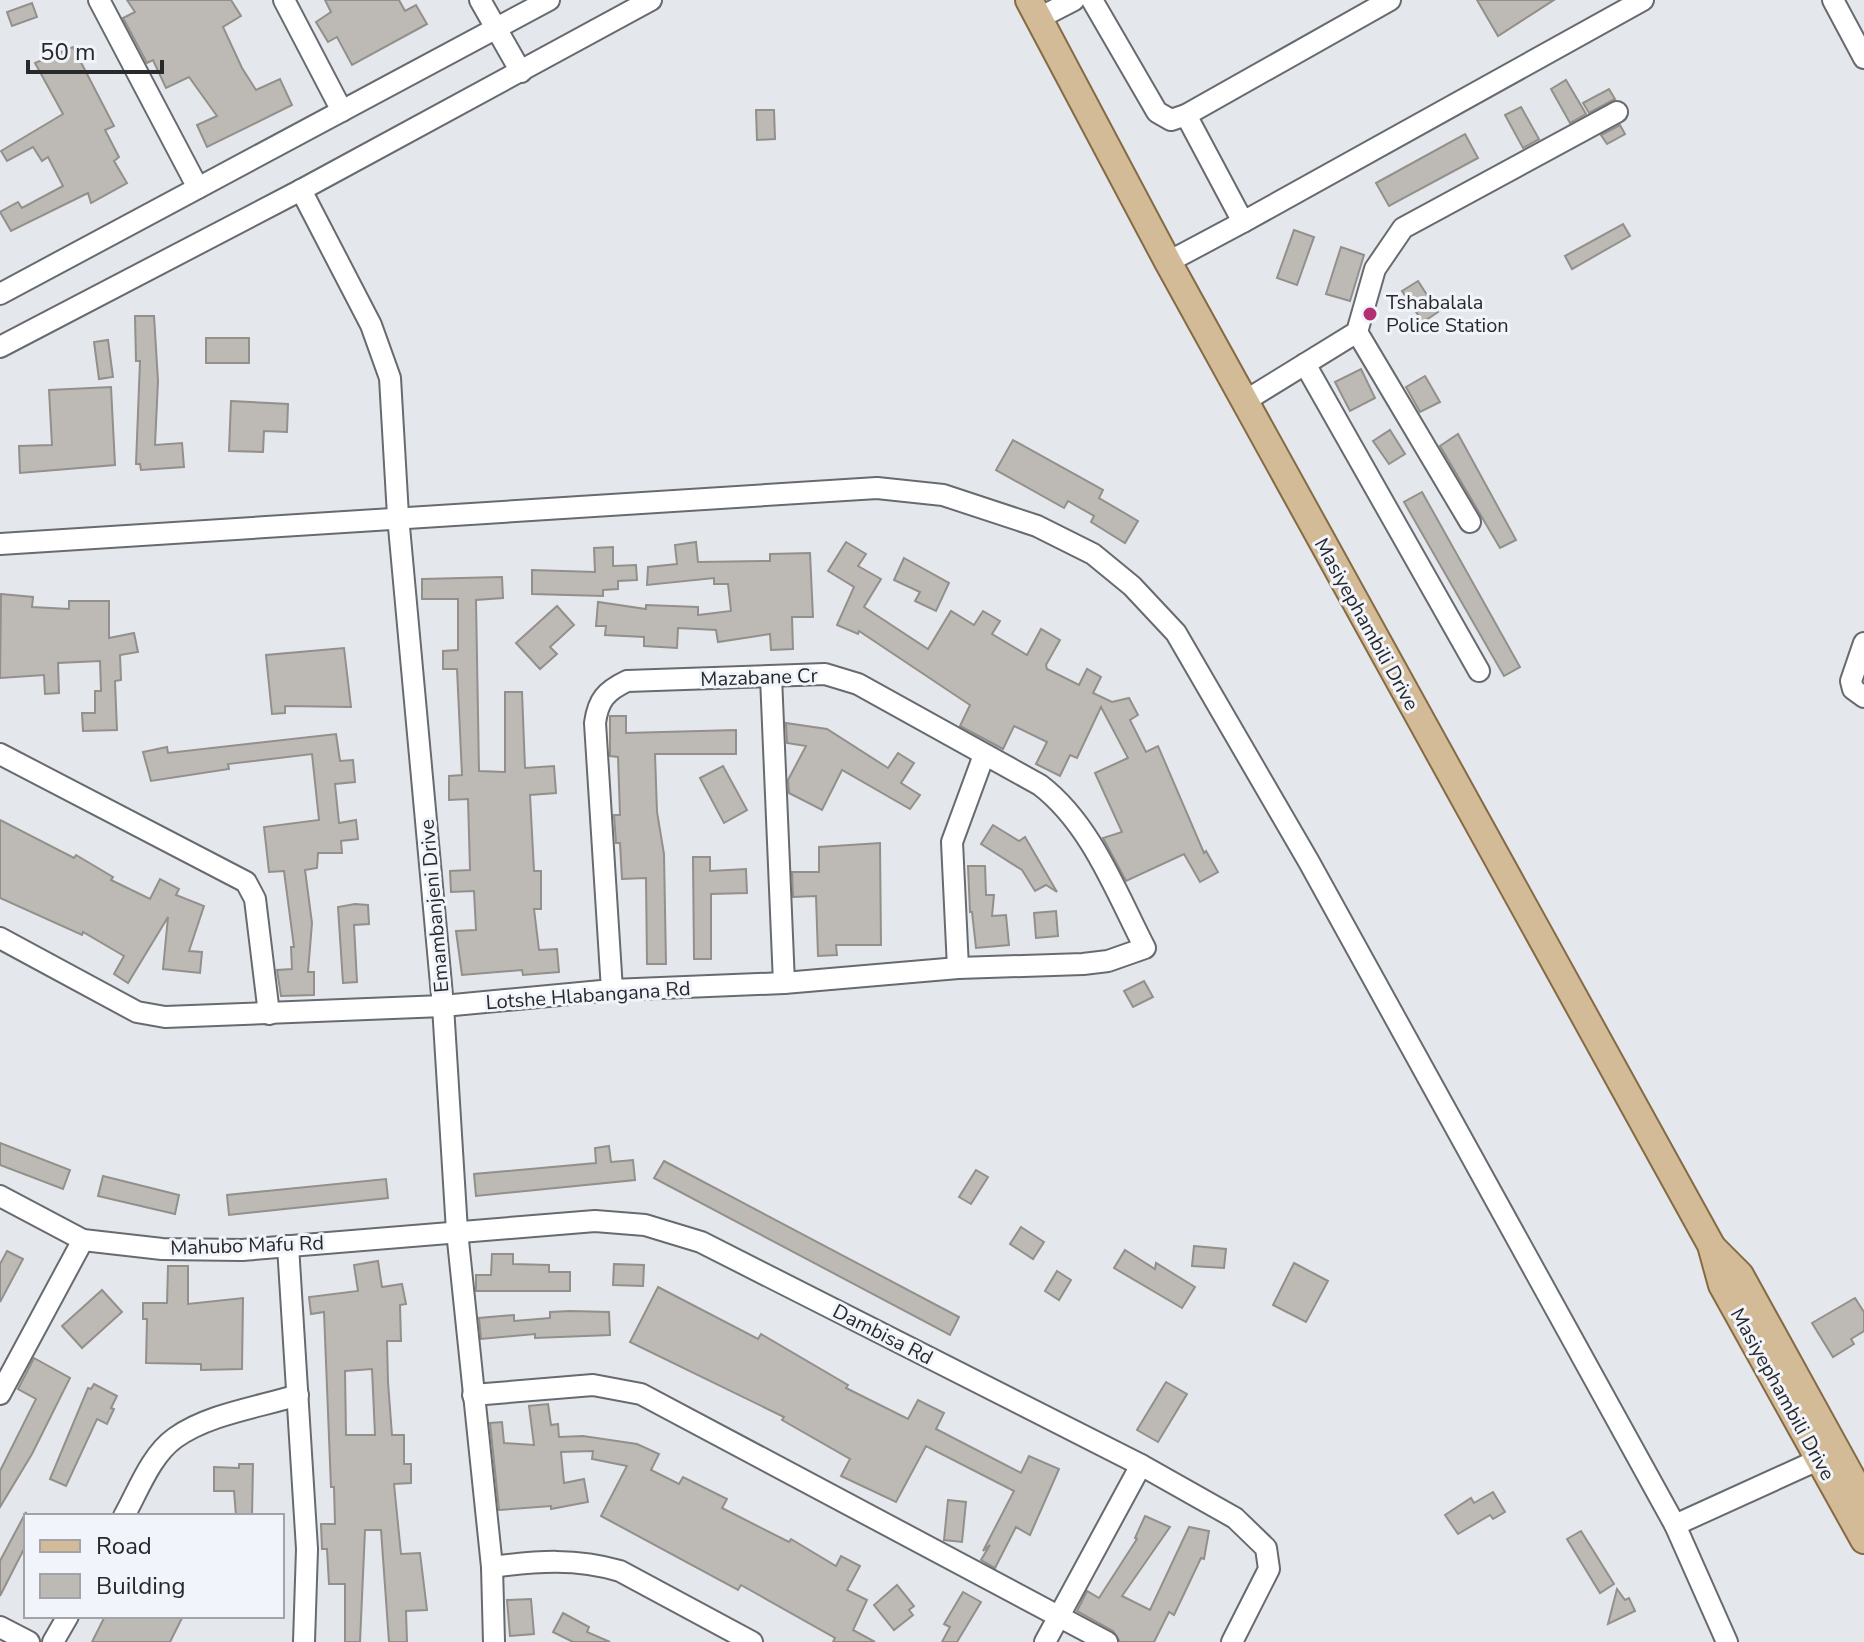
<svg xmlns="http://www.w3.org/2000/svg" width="1864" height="1642" font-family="'Nunito Sans',sans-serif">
	<rect width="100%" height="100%" fill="#e4e8ed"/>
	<g fill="#bdb9b4" stroke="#938f8a" stroke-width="2" fill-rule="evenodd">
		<path d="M127,0H231L241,16L223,27L242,68L256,90L280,79L292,105L207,147L197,125L217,116L189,77L166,88L153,60L147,63L123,18L135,12Z"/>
		<path d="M325,0H399L405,11L416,5L427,24L352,65L337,37L328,42L316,22L331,12Z"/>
		<path d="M1477,0H1554L1498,36Z"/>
		<path d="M32,3L37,17L12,26L7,12Z"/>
		<path d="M73,47L114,126L105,130L119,157L114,161L127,183L91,203L88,193L11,231L0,212L18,202L22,208L63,186L48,157L42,161L33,147L7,161L1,151L63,114L35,63Z"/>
		<path d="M1566,80L1586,114L1570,123L1551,89Z"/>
		<path d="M1609,89L1615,99L1589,113L1583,103Z"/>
		<path d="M1521,107L1539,139L1523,148L1505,115Z"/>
		<path d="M756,110H774L775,139L757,140Z"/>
		<path d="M1620,125L1625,134L1607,144L1601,135Z"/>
		<path d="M1465,134L1478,158L1389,206L1376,183Z"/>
		<path d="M1623,224L1630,236L1572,269L1565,256Z"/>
		<path d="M1294,230L1314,237L1297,285L1277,278Z"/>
		<path d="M1341,247L1364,255L1350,301L1326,294Z"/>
		<path d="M1418,281L1438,312L1423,322L1402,291Z"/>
		<path d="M135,316H154L158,381L155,445L182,443L184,467L141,470L140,464H136L140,361H136Z"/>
		<rect x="206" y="338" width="43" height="25"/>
		<path d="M108,340L113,377L99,379L94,342Z"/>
		<path d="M1361,369L1375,398L1350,411L1335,382Z"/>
		<path d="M1425,376L1440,402L1420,412L1406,387Z"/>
		<path d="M111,387L115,465L20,473L19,446L52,445L49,390Z"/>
		<path d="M231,401L288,404L287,432L264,431L263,452L229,451Z"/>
		<path d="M1390,430L1405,454L1389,464L1373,441Z"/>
		<path d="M1458,434L1516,540L1500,548L1440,446Z"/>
		<path d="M1013,440L1103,490L1099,498L1138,521L1125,543L1091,522L1094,516L1068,501L1064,508L996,470Z"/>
		<path d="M1422,492L1520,667L1504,676L1404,502Z"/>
		<path d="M696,542L698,562L770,561V554L810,553L813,617H792L793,649L771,650L770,634L718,642L716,630L678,628L677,648L644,646V637L605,635L606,626H596L598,602L646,609V605L698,607V615L731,611L728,584H714V578L647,585L648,567L677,564L675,545Z"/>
		<path d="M846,542L866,554L858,566L881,579L864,607L928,649L951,611L974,625L983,611L1000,621L992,634L1027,655L1041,629L1060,640L1046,665L1047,669L1079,685L1087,669L1101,677L1093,693L1112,702L1129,698L1138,715L1130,720L1146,752L1158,746L1204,853L1206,851L1218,872L1200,882L1184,854L1126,881L1103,838L1122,832L1095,773L1128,758L1101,707L1077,758L1070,755L1060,776L1036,764L1047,742L1014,726L1003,749L960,726L970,705L859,631L858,634L837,625L854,587L828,571Z"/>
		<path d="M613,547V566L636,565L637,580L618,581V589L603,590V596L532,594V570L595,572L594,548Z"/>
		<path d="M904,558L949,583L936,611L915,601L920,592L894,580Z"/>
		<path d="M502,577L503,598L476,600L479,771L505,772V692H522L525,768L554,766L556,793L530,795L534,871H541V909H534L539,950L557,949L559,972L523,975L522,970L462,975L456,931L476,930L474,891L451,892L450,871L470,870L468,799L449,800V776L462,775L457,669H443V651L458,650V599H422V579Z"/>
		<path d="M1,594L33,597L32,607L69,609V601H109V638L134,633L138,652L120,655L121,680L115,681L117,730L83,731L82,713H95V691H101L100,661L58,663L59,693L45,694L44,675L0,678Z"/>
		<path d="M557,606L574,625L550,647L557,654L540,669L516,643Z"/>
		<path d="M344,648L351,707L285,706V713L272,714L266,655Z"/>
		<path d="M610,716H626V733L736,730V754H655L657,812L664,854L666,964H647L646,878L622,879L620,843H616L614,815H620L618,757L610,756Z"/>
		<path d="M786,723L827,729L888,768L898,753L914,763L901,783L920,795L910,809L842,770L822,810L789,793L788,780L806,746L787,743Z"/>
		<path d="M336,734L340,761L353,760L355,782L335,784L339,823L356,820L358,839L341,841L342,853H318L317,868L305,870L312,923L308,972H314V995L281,996L277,970L292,969L291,947H294L284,871L269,872L264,827L319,820L312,754L228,764L229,769L151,781L143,752L167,747L168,753Z"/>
		<path d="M723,766L747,810L724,823L700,778Z"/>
		<path d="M0,820L74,858L76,855L113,877L111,880L150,899L160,879L179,889L176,895L204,906L189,951L202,952L200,973L163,969L168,917L128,983L114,974L124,956L83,932L82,935L0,898Z"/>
		<path d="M993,825L1019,841L1025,837L1057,892L1046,885L1035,891L1022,870L981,844Z"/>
		<path d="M880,843L881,945H836L837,955L818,956L816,896L793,897L792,872H819V847Z"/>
		<path d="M693,857H710V871L746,869L747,893L711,894V959H694Z"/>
		<path d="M968,866H985L986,895H994L992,916L1006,915L1009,945L976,948L972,912H970Z"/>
		<path d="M355,904L368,905L369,924L354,925L357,982L343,983L338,907Z"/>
		<path d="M1056,911L1058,936L1036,938L1034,913Z"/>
		<path d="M1144,981L1153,997L1133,1007L1124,991Z"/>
		<path d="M0,1143L70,1170L63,1189L0,1165Z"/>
		<path d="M609,1146L611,1162L633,1160L635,1180L476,1196L474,1174L596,1163L595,1148Z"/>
		<path d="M664,1161L959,1317L950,1335L654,1178Z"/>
		<path d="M976,1170L988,1177L971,1204L959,1197Z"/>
		<path d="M103,1176L179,1195L175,1214L98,1196Z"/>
		<path d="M386,1179L388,1198L229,1215L227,1195Z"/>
		<path d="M1021,1227L1044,1242L1033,1259L1010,1244Z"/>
		<path d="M1194,1246L1226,1249L1224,1268L1192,1266Z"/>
		<path d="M1125,1250L1155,1269L1156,1263L1195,1287L1182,1308L1114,1268Z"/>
		<path d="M7,1251L23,1259L0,1302V1264Z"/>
		<path d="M492,1254H513V1264L549,1265V1272H570V1291H476V1275H491Z"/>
		<path d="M378,1261L382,1287L402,1284L406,1304L400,1305L401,1341H387L388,1382L392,1435H404V1464H411V1483L394,1484L401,1554L420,1553L427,1610L406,1611L407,1642H389L381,1530H365L360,1642H345V1584H329L327,1549H322L321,1524H335L334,1487H331L324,1312L311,1314L309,1297L358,1291L354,1265ZM372,1369L375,1435H346L345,1371Z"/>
		<path d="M1294,1263L1328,1281L1306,1322L1273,1305Z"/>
		<path d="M614,1264L644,1265L643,1286L613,1285Z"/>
		<path d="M168,1266H188V1304L243,1298L242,1369L201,1370V1364L146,1363L147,1319H143V1303H167Z"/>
		<path d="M1057,1271L1071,1280L1059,1300L1045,1291Z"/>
		<path d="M658,1287L758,1339L761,1334L848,1385L846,1388L908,1419L918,1400L944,1413L936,1429L1021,1473L1029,1456L1059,1469L1030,1535L1016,1527L995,1568L981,1560L990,1545L983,1551L1014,1491L926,1446L896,1502L841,1476L850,1459L782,1420L784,1417L630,1342Z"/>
		<path d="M102,1290L122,1312L82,1348L62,1326Z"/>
		<path d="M1855,1298L1864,1312V1331L1851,1339L1854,1344L1833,1357L1812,1323Z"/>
		<path d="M570,1311L609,1312L610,1335L535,1338V1334L481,1339L479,1318L514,1315V1321L550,1318V1312Z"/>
		<path d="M34,1358L70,1378L32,1454L0,1507V1471L36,1399L18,1389Z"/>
		<path d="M1166,1382L1187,1394L1158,1442L1137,1430Z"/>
		<path d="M94,1384L117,1396L111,1408L114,1409L107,1424L97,1419L66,1486L50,1479L88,1388L91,1389Z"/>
		<path d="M548,1404L551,1425L558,1424L559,1437L583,1436L637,1444L659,1454L651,1470L679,1484L683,1477L727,1499L722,1508L789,1542L791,1539L836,1566L841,1556L860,1566L847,1590L867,1600L853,1630L875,1642H833L835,1638L741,1585L738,1590L601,1516L627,1466L592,1459L593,1451L561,1452L564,1483L584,1479L588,1502L551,1509V1506L499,1510L490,1423L502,1422L504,1443L534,1445L529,1406Z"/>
		<path d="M239,1464H253L252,1516H236L234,1491H214V1467L239,1468Z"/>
		<path d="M1493,1492L1505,1512L1493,1519L1490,1515L1458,1534L1445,1515L1471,1498L1474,1503Z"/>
		<path d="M948,1500L966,1502L962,1542L944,1540Z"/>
		<path d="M26,1512V1545L0,1596V1561Z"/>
		<path d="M1145,1516L1170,1527L1122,1596L1150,1610L1189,1527L1209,1531L1204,1559L1201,1558L1174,1615L1169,1612L1154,1642H1120L1113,1631L1077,1611L1087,1591L1099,1598L1137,1539L1135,1538Z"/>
		<path d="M1581,1531L1614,1584L1600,1593L1567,1539Z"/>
		<path d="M897,1585L914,1606L909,1610L913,1615L894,1630L874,1605Z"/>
		<path d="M1617,1589L1625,1600L1629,1598L1635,1611L1608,1624Z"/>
		<path d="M963,1592L981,1602L957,1642H942L950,1627L944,1624Z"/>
		<path d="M531,1599L534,1634L510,1636L507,1600Z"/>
		<path d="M563,1613L589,1627L587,1632L610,1642H573L553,1632Z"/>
		<path d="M105,1616H183L170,1642H92Z"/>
	</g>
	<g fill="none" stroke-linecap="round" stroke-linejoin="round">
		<g stroke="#676a6f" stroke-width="24">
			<g id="minor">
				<path d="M99,0L198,188"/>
				<path d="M284,0L342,111"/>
				<path d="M480,0L521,72"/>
				<path d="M1092,0L1157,112L1171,120L1186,115"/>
				<path d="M1390,0L1186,115L1243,222L1643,0"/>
				<path d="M1833,0L1864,58"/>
				<path d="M1039,18L1074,0"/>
				<path d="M301,190L371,325L390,378L398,516L443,1006L457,1231L492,1567L494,1642"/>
				<path d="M1168,262L1243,222"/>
				<path d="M0,294L549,0"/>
				<path d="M1357,332L1470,522"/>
				<path d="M0,347L301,190L651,0"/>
				<path d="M1305,364L1479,671"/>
				<path d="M1245,401L1357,332L1375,269L1403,228L1617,112"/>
				<path d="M0,544L877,488L943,495L1037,526L1093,554L1132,586L1176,633L1309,862L1675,1525L1727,1642"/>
				<path d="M1864,643L1851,681L1853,689L1864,697"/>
				<path d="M771,677L784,983"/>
				<path d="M0,754L246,882L255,899L269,1014"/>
				<path d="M0,938L137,1012L165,1017L443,1006L612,990L784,983L958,968L1083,964L1108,961L1145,948C1116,892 1091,824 1040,785L858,684L825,674L627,681C606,691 598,700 595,723L612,990"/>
				<path d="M958,968L952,842L984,755"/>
				<path d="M0,1196L83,1240L162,1249L242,1250L595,1221L645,1225L701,1242L1141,1465L1235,1518L1266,1548L1269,1569L1232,1642"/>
				<path d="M288,1246L307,1549L304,1642"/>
				<path d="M0,1394L83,1240"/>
				<path d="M473,1395L593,1385L641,1394L1107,1642"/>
				<path d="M124,1516C138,1491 151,1455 175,1438C208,1414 260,1407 298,1395"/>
				<path d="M1675,1525L1831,1454"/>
				<path d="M492,1567C537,1561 576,1558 620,1571L752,1642"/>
				<path d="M0,1627L29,1642"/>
				<path d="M53,1642L68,1616"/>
				<path d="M1045,1642L1141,1465"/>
			</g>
		</g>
		<g stroke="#856a44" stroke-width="30">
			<g id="major">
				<path d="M1029,0L1168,262L1711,1245L1722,1285L1864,1540"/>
				<path d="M1713,1248L1740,1275L1864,1500"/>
			</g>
		</g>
		<use href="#minor" stroke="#fff" stroke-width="20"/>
		<use href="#major" stroke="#d4bb97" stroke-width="26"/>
	</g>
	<circle fill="#b42e72" stroke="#f1f5fb" stroke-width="3" cx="1370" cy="314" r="8"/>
	<g text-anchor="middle" stroke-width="6" stroke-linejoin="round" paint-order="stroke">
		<g font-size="20" fill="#28292b" stroke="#f1f5fb" text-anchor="start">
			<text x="1386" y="309">Tshabalala<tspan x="1386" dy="23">Police Station</tspan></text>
		</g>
		<g font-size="20" fill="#28292b" stroke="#f1f5fb">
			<text transform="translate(1367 624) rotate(61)" y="7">Masiyephambili Drive</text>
			<text transform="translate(759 677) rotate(-2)" y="7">Mazabane Cr</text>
			<text transform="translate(434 906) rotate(-95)" y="7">Emambanjeni Drive</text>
			<text transform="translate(588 995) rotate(-4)" y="7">Lotshe Hlabangana Rd</text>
			<text transform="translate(247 1245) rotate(-2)" y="7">Mahubo Mafu Rd</text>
			<text transform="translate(883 1334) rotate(27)" y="7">Dambisa Rd</text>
			<text transform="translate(1783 1394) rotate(61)" y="7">Masiyephambili Drive</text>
		</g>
	</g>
	<rect x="24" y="1514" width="260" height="104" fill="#f1f5fb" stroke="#a1a3a8" stroke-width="2"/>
	<rect x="40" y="1540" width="40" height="12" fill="#d4bb97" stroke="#a1a3a8" stroke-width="2"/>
	<text x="96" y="1554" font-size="24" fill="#28292b">Road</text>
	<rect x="40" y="1574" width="40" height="24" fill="#bdb9b4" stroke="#a1a3a8" stroke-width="2"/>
	<text x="96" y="1594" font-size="24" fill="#28292b">Building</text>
	<path d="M28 60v12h134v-12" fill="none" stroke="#28292b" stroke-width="4"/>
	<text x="40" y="60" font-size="24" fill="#28292b" stroke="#f1f5fb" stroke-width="6" paint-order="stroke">50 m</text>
</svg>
